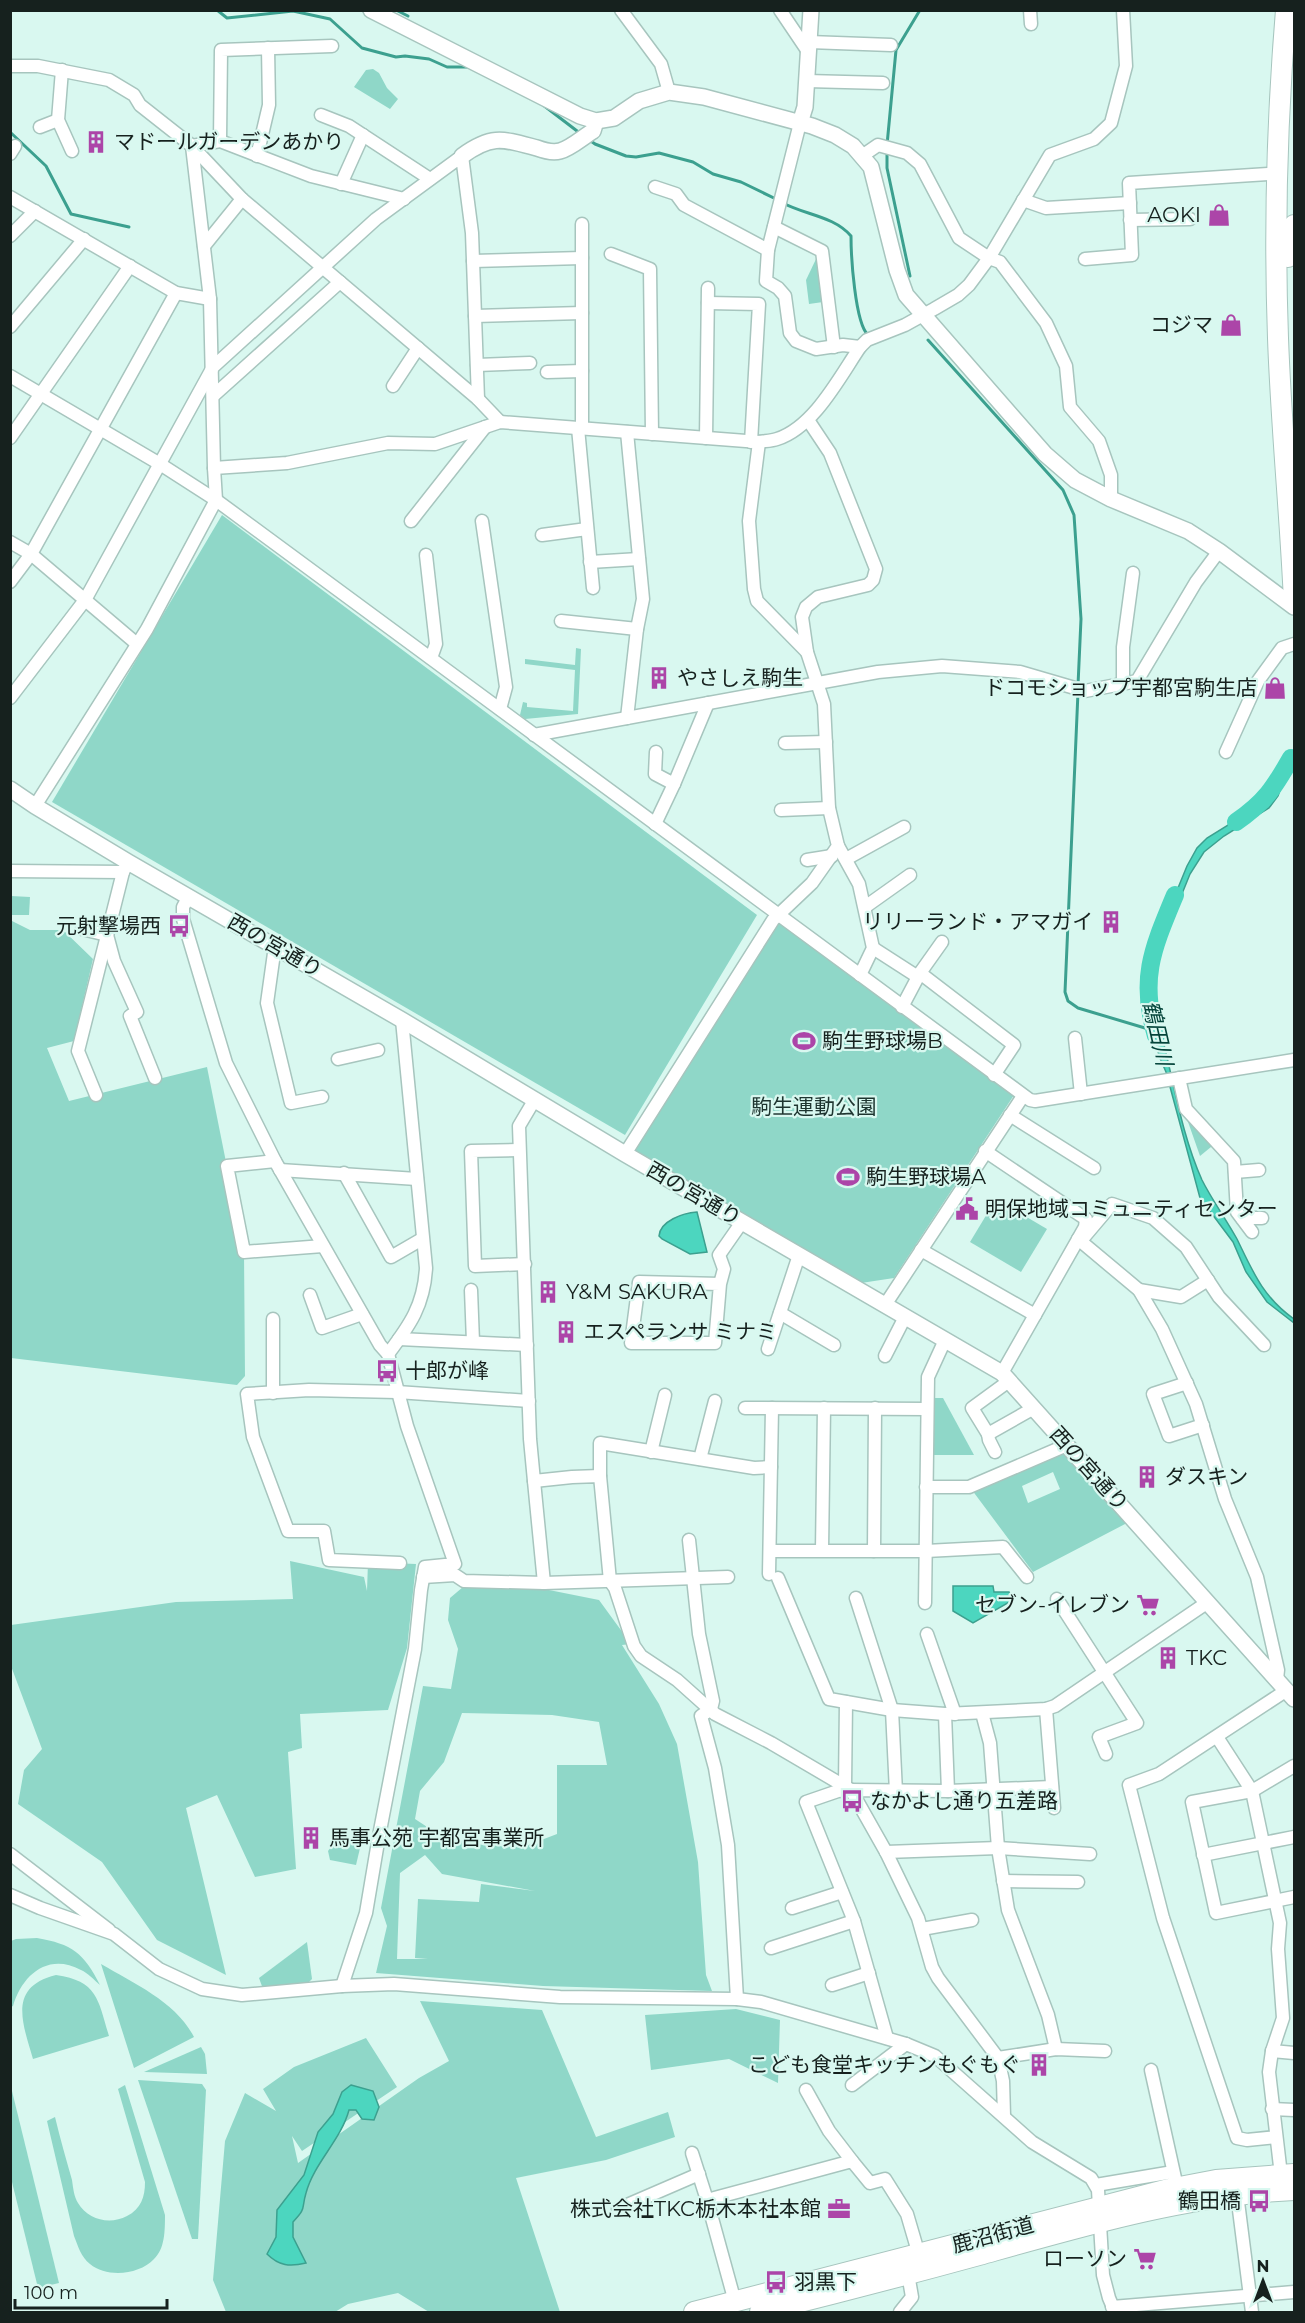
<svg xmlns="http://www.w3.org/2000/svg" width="1305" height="2323" font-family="Montserrat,'Noto Sans JP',sans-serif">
	<rect width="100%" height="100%" fill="#d9f8f0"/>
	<g fill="#8fd7c8" fill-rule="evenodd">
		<path d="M373,69L379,73L387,88L398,99L390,109L354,87L366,70Z"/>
		<path d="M817,257L823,302L809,304L806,280Z"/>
		<path d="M222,515L757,915L625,1135L52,802Z"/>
		<path d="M576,648L581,649L578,714L525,719L520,715L523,702L527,703V707L573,711L575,670L525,664V659L575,665Z"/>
		<path d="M11,896L30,897L29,915H11Z"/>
		<path d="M778,919L1014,1095L894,1278L861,1283L632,1151Z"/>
		<path d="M10,920L30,930H63L93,959L74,1041L47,1048L69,1101L207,1067L244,1252L245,1376L237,1385L11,1358Z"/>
		<path d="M1187,1119L1211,1142V1147L1200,1156Z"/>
		<path d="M996,1199L1047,1229L1021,1272L970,1242Z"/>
		<path d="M932,1398H943L974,1455H932Z"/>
		<path d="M1063,1450L1127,1523L1033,1572L972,1490ZM1053,1472L1060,1489L1028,1503L1022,1486Z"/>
		<path d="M290,1561L364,1577L367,1591L368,1562L416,1564L407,1648L388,1710L300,1714L302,1748L288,1752L296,1869L255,1877L217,1795L186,1808L226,1975L157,1940L102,1862L18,1804L24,1770L42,1749L11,1666V1625L176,1602L293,1599Z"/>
		<path d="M463,1587L544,1589L599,1600L631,1644L622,1645L659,1704L677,1744L698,1862L706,1975L712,1991L543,1986L376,1973L387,1926L381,1908L423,1686L451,1689L458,1649L448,1620L450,1598ZM462,1713L552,1715L599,1722L607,1765H557V1834L523,1847L483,1845L444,1838L415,1819L420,1791L444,1762ZM425,1855L442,1874L535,1891L481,1884L479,1902L418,1899L415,1958L428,1959H397L400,1873Z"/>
		<path d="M340,1840L361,1844L356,1865L330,1860L328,1851L334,1843Z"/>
		<path d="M37,1938C72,1944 84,1953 100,1985C94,1980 88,1973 81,1970C48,1952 22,1975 13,2006L11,2007V1941L16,1939Z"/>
		<path d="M307,1942L312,1979L306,1985L263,1989L259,1978Z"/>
		<path d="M101,1964C135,1984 176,2002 194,2037L134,2068Z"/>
		<path d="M56,1975C98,1981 98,2000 109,2036L33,2059C23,2024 7,1987 56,1975Z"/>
		<path d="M420,2001L542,2010L596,2137L668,2112L675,2137L606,2160L516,2178L560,2312H429L398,2293L348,2304L335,2312H226L213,2280L225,2141L245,2093L276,2111L263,2089L294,2067L366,2038L397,2087L302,2151L292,2136L298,2163L419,2078L449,2061Z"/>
		<path d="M736,2009L780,2020L778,2083L729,2059L651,2070L645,2015Z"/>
		<path d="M201,2047L205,2054L207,2074L144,2072Z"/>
		<path d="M138,2080L202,2084L206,2090L198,2239H192Z"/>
		<path d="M125,2085L165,2215C165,2230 165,2249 154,2259C139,2275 107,2278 90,2264C81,2257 78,2246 74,2236L47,2121L55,2117C60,2138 66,2159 72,2180C73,2187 74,2197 78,2203C88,2220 110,2225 127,2216C141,2209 145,2197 145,2182L118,2089Z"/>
		<path d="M11,2087L59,2283L38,2288L11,2178Z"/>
	</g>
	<g fill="#4cd6bf" stroke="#3ca08f" stroke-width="1.5">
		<path d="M1294,755V762L1287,771L1278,796L1269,808L1224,836L1204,852L1190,874L1152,968C1150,1000 1159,1022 1166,1053C1176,1095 1184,1140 1202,1180C1212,1200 1226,1219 1237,1239C1253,1272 1263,1297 1294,1319V1323L1267,1302L1246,1272L1233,1242L1200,1198L1166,1072L1159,1056L1146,996V973L1148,961L1187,866L1197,848L1207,838L1267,801L1282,771Z"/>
		<path d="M697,1212L707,1252L690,1254L662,1239L659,1236C660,1221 683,1213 697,1212Z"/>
		<path d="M953,1586H993L994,1592H1009L1013,1600L973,1623L953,1611Z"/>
		<path d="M351,2085L373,2091L379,2107L374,2120L362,2119L356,2110H349C341,2140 314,2163 306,2193C301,2210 307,2207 293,2222V2237L306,2263C290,2267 279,2266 267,2254L276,2237L277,2210L304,2175L318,2132L333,2114L342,2092Z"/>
	</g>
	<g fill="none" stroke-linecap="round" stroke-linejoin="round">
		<g stroke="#3ca08f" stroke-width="3">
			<path d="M217,10L227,18L293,11L330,19L362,48L396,57L405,56L429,59L447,67H467"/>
			<path d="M396,10L408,16"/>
			<path d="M543,105L581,134"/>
			<path d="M10,132L46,166L71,214L129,227"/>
			<path d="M588,139L595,144L626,156L636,157L659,153L693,162L713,174L741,182L778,200"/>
			<path d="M887,145L896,50L920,10"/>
			<path d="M887,152V168L910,276"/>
			<path d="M783,203C805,215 834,216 851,236C851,256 855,323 868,335"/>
			<path d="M928,340L1063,490L1074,515L1081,619L1078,685"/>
			<path d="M1078,692L1065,992L1068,1001L1078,1008L1155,1031"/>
		</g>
		<g stroke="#4cd6bf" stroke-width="18">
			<path d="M1236,822C1265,802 1274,788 1291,758"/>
			<path d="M1156,1036C1139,978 1153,948 1175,895"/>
		</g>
		<g stroke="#a7c5be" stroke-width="15">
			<g id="minor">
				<path d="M621,10L661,64L669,92"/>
				<path d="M780,10L809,53"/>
				<path d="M1030,10L1031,24"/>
				<path d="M809,42L891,45"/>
				<path d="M10,66H38L109,80L134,95L140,105L192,146L210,299L214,468L216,500L147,629L35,806"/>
				<path d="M62,70L58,120L72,151"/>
				<path d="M807,81L883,83"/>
				<path d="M321,115L349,126L430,179"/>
				<path d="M800,123L768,250L766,281L778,288L785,296L790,333L796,341L816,349L843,345L860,347"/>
				<path d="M40,127L58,120"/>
				<path d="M220,141L221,50L332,46"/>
				<path d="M192,146L242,199L478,399L500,422"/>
				<path d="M192,146L220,141L311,176L404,199"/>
				<path d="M10,154L15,146"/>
				<path d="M257,156L269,105L268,48"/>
				<path d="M862,156L878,145L907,153L920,164L959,238L989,258L1000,262L1046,323L1066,366L1070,407L1099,441L1111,475V499"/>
				<path d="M341,184L363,135"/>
				<path d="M655,187L676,194L684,205L768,250"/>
				<path d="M10,197L176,293L210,299"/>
				<path d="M1023,200L1046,208L1130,203"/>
				<path d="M1130,220L1190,219"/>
				<path d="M774,227L822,251L834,347"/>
				<path d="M10,236L35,211"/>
				<path d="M204,246L242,199"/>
				<path d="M611,254L650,269L652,434"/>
				<path d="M1085,259L1132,255L1129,183L1268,174"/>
				<path d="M473,261L582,258"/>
				<path d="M708,303L759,304L751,442"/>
				<path d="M475,316L582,313"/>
				<path d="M10,327L84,239"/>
				<path d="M477,365L530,363"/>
				<path d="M547,372L582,371"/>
				<path d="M10,376L160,464L216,500L1030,1100L1035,1101L1294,1060"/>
				<path d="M393,386L418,348"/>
				<path d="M213,396L340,282"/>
				<path d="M578,428L593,588"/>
				<path d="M582,428V224"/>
				<path d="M627,432L643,599L637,629L627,718"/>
				<path d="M10,438L130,266"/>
				<path d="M706,438L708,288"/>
				<path d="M759,442L749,521L754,589L757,601L807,652"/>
				<path d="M214,468L287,463L388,443L435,444L500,422L759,442C764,441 771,441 777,439C814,427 839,378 860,347L867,340L905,325L934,309L958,295L969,285L989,258L1050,155L1094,139L1111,123L1126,66L1123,10"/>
				<path d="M411,521L485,427"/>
				<path d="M482,521L506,687L500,709"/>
				<path d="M542,535L587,529"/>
				<path d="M10,542L31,554L137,644"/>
				<path d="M426,555L436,644L431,658"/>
				<path d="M590,562L639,559"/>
				<path d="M10,582L31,554L176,293"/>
				<path d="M561,621L637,629"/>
				<path d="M1123,684V647L1133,573"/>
				<path d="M10,698L85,600L213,367L376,219L462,156L472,233L478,399"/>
				<path d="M534,735L878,672L942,666L1020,672L1085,691L1137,681L1196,582L1219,551"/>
				<path d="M785,743L826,742"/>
				<path d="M656,752L655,774L674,784"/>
				<path d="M1226,752L1258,681L1282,648L1294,644"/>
				<path d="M781,810L829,808"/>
				<path d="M655,824L674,784L708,703"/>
				<path d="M838,846L859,884L873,948L860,975"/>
				<path d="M846,859L904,827"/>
				<path d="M807,860L832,856"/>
				<path d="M10,871L123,872L126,866"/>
				<path d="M189,896L183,907V919L226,1063L275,1161L380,1345L388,1354L407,1426L455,1564L425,1567L421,1590L415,1649L379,1836L366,1913L342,1986"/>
				<path d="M865,907L910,875"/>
				<path d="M82,929L107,935L114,961L137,1012L130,1016L155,1078"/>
				<path d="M275,946L267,1003L291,1103L322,1097"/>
				<path d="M873,948L918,977"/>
				<path d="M920,973L1014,1045L994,1075"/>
				<path d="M902,1007L920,973L942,942"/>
				<path d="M1075,1038L1081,1094"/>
				<path d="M338,1059L378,1050"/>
				<path d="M1179,1078L1186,1109L1234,1161L1237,1212L1252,1232"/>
				<path d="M96,1095L78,1051L123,872"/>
				<path d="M535,1099L519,1126L530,1439L534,1481L572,1477L600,1476L610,1581L615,1588L634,1646L641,1656L677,1680L715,1714L771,1743L851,1790L886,1852L918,1918L932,1967L938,1978L998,2058L1003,2081L1004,2116"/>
				<path d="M1010,1115L1094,1168"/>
				<path d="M519,1150L471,1151L475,1266L525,1264"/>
				<path d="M985,1151L1086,1219L1085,1227L1002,1373"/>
				<path d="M625,1154L773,920L812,883L838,846L829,808L824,704L807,652L802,617L806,607L818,597L868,585L873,580L876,569L830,453L808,420"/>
				<path d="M275,1161L227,1166L244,1252L323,1246"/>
				<path d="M280,1170L417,1179"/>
				<path d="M1235,1172L1259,1170"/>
				<path d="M344,1173L391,1257L422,1239"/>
				<path d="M1242,1218H1262"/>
				<path d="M1084,1237L1112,1204L1153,1218L1186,1247L1219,1297L1264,1345"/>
				<path d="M1078,1239L1139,1290L1162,1329L1196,1404L1225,1499L1257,1577L1278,1670L1277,1679"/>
				<path d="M921,1250L1035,1315"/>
				<path d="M720,1284L715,1343H631L639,1282L720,1284L724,1269L719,1255L742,1222"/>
				<path d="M471,1290L473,1342"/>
				<path d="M1139,1290L1181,1297L1208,1280"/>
				<path d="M310,1295L322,1328L362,1314"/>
				<path d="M885,1305L1023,1096"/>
				<path d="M780,1313L834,1345"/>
				<path d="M399,1339L527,1345"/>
				<path d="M768,1349L799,1255"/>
				<path d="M388,1354C410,1325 424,1305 426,1268L402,1020"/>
				<path d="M885,1356L905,1317"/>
				<path d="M1009,1381L972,1408L988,1434L1034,1408"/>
				<path d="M1187,1383L1153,1394L1169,1436L1203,1425"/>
				<path d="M273,1393V1319"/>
				<path d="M745,1408L927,1409"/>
				<path d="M988,1434L989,1440L995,1452"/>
				<path d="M651,1452L665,1395"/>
				<path d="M700,1459L715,1401"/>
				<path d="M600,1476V1443L754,1468L771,1467"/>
				<path d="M534,1481L544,1583"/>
				<path d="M926,1487H969L1067,1445"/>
				<path d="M689,1540L699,1634L713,1701L711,1709L701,1716L715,1768L728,1845L737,1999"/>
				<path d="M822,1550L824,1408"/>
				<path d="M770,1551H926L1003,1547L1027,1577"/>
				<path d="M874,1551L875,1408"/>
				<path d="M400,1563L329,1560L324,1531H288L253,1437L247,1394L309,1390L397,1392L529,1401"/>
				<path d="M769,1574L772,1408"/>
				<path d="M423,1577L455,1575L464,1581L544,1583L728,1577"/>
				<path d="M778,1578L829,1699L892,1710L945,1714L1046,1709L1055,1706L1208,1602"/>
				<path d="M856,1598L892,1710L896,1792"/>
				<path d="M1057,1599L1137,1723L1099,1737L1106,1754"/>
				<path d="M925,1603L928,1377L945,1340"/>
				<path d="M927,1634L955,1714"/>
				<path d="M1046,1709L1054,1808"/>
				<path d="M982,1713L990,1743L998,1848L1008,1910L1048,2015L1056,2049"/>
				<path d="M945,1714L948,1791"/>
				<path d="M1217,1737L1252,1791L1280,1923L1278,1949L1283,2018L1272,2051L1269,2072L1281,2175"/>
				<path d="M1294,1766L1252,1791L1192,1802L1216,1913L1294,1897"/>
				<path d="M845,1786L846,1702"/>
				<path d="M886,1852L998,1848L1090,1854"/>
				<path d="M10,1854L109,1930"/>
				<path d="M1203,1855L1294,1837"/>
				<path d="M1003,1881L1078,1882"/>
				<path d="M10,1895L40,1908L114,1934L159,1969L202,1989L242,1995L342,1986L394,1984L560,1997L737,1999L761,2002L906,2044L935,2056L1032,2142L1091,2178L1098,2190L1103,2275L1109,2298L1115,2312"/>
				<path d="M792,1908L842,1892"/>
				<path d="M922,1929L972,1920"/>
				<path d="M771,1948L854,1921"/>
				<path d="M832,1985L869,1973"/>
				<path d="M887,2038L854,1921L806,1802L838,1791L851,1790L948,1791L1052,1787"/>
				<path d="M1272,2051L1294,2053"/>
				<path d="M998,2058L1056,2049L1105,2051"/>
				<path d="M1151,2070L1177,2187"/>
				<path d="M852,2085L906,2044"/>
				<path d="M806,2090L829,2131L852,2161"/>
				<path d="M1272,2109L1294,2110"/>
				<path d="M1276,2137L1247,2140L1237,2138L1163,1918L1129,1785L1159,1774L1287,1690"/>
				<path d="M692,2153L707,2200"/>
				<path d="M1096,2185L1173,2172"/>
				<path d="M1237,2194L1252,2312"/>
				<path d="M618,2209L699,2174"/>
				<path d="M735,2302L707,2200L852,2161L870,2183L885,2179L907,2214L919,2255"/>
				<path d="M1112,2307L1294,2292"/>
				<path d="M900,2312L912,2297L907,2268"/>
			</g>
		</g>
		<g stroke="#a7c5be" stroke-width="18">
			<g id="tertiary">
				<path d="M371,10L580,116L596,121L614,118L639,101L669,92L704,97L812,126L835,135L853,146L871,167L897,270L906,295L1045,454L1075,480L1111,499L1188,531L1219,551L1294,607"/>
				<path d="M800,123L805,107L811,10"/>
				<path d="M462,156C492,134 503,139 537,148C545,151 552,153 560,151C571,148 583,137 593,131L596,121"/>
				<path d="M10,789L35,806L128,862L402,1020L625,1154L1002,1373L1294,1699"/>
			</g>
		</g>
		<g stroke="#a7c5be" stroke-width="22">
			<g id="primary">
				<path d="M1286,10C1277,119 1274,228 1278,338C1281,425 1290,513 1294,601"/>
				<path d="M1288,257L1294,225"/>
				<path d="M694,2312L1169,2189L1216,2180L1294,2174"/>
				<path d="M760,2312C833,2294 906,2275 979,2255C1082,2226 1187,2195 1294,2190"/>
			</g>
		</g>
		<use href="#minor" stroke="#fff" stroke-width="12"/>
		<use href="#tertiary" stroke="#fff" stroke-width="15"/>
		<use href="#primary" stroke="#fff" stroke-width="20"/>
	</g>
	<defs>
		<g id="building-bare" transform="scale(1.8)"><path d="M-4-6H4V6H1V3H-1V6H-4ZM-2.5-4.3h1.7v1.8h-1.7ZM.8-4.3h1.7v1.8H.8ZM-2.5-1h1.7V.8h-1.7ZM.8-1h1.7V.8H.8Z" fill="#ac45a8" stroke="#d9f8f0" stroke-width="2.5" paint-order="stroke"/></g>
		<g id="shop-bare" transform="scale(1.8)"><path d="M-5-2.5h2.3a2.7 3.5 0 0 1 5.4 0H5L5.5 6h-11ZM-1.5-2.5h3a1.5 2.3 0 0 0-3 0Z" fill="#ac45a8" stroke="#d9f8f0" stroke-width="2.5" paint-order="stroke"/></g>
		<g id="bus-bare" transform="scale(1.8)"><path d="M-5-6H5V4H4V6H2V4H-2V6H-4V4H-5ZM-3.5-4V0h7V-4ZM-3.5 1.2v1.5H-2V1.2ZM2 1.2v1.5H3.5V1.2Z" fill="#ac45a8" stroke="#d9f8f0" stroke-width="2.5" paint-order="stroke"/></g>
		<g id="stadium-bare" transform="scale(1.8)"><path d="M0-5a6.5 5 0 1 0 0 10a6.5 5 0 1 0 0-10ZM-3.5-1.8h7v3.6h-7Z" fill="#ac45a8" stroke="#d9f8f0" stroke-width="2.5" paint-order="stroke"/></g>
		<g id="civic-bare" transform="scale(1.8)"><path d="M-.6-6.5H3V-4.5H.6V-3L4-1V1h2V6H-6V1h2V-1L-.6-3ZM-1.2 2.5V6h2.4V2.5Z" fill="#ac45a8" stroke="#d9f8f0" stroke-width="2.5" paint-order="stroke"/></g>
		<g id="supermarket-bare" transform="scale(1.8)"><path d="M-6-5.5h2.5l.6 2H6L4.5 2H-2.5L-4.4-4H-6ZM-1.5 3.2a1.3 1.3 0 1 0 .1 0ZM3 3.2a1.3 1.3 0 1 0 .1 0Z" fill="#ac45a8" stroke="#d9f8f0" stroke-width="2.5" paint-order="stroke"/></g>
		<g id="office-bare" transform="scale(1.8)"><path d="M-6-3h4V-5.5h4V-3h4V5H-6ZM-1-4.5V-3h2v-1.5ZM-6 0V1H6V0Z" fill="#ac45a8" stroke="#d9f8f0" stroke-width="2.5" paint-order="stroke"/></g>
	</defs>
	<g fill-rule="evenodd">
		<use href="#building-bare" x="96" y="142"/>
		<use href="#shop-bare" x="1219" y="215"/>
		<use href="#shop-bare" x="1231" y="325"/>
		<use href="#building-bare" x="659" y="678"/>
		<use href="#shop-bare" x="1275" y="688"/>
		<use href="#building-bare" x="1111" y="922"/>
		<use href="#bus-bare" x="179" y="926"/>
		<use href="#stadium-bare" x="804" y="1041"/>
		<use href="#stadium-bare" x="848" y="1177"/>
		<use href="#civic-bare" x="967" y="1209"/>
		<use href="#building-bare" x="548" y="1292"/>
		<use href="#building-bare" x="566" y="1332"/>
		<use href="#bus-bare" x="387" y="1371"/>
		<use href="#building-bare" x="1147" y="1477"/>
		<use href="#supermarket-bare" x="1148" y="1605"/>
		<use href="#building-bare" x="1168" y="1658"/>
		<use href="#bus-bare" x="852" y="1801"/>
		<use href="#building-bare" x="311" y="1838"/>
		<use href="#building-bare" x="1039" y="2065"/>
		<use href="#bus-bare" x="1259" y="2201"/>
		<use href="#office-bare" x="839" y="2209"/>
		<use href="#supermarket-bare" x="1145" y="2259"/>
		<use href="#bus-bare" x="776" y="2282"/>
	</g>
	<g text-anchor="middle" stroke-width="4.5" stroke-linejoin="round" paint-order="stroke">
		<g font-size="21" fill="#16211e" stroke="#d9f8f0" text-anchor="start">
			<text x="114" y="149">マドールガーデンあかり</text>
			<text x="1201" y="222" text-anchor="end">AOKI</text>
			<text x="1213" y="332" text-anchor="end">コジマ</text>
			<text x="677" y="685">やさしえ駒生</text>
			<text x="1257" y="695" text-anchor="end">ドコモショップ宇都宮駒生店</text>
			<text x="1093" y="929" text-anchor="end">リリーランド・アマガイ</text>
			<text x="161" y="933" text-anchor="end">元射撃場西</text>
			<text x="822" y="1048">駒生野球場B</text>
			<text x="866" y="1184">駒生野球場A</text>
			<text x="985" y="1216">明保地域コミュニティセンター</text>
			<text x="566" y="1299">Y&amp;M SAKURA</text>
			<text x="584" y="1339">エスペランサ ミナミ</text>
			<text x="405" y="1378">十郎が峰</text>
			<text x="1165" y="1484">ダスキン</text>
			<text x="1130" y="1612" text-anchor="end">セブン-イレブン</text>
			<text x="1186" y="1665">TKC</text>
			<text x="870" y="1808">なかよし通り五差路</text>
			<text x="329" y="1845">馬事公苑 宇都宮事業所</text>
			<text x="1021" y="2072" text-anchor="end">こども食堂キッチンもぐもぐ</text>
			<text x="1241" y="2208" text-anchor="end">鶴田橋</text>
			<text x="821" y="2216" text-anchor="end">株式会社TKC栃木本社本館</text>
			<text x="1127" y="2266" text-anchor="end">ローソン</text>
			<text x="794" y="2289">羽黒下</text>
		</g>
		<g font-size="21" fill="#16211e" stroke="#d9f8f0">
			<text transform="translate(275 946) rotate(30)" y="7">西の宮通り</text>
			<text transform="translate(694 1194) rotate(30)" y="7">西の宮通り</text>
			<text transform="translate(1089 1469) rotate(48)" y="7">西の宮通り</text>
			<text transform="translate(993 2235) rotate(-15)" y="7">鹿沼街道</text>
		</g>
		<g font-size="21" fill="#1e3530" stroke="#d9f8f0">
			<text x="814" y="1114">駒生運動公園</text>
		</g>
		<g font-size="22" font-style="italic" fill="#04443a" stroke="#d9f8f0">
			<text transform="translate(1158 1033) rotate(77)" y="8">鶴田川</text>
		</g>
	</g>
	<rect width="1305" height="2323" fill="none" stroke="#16211e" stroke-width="24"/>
	<g transform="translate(1263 2281)" stroke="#d9f8f0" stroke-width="4.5" paint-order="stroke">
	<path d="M0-4.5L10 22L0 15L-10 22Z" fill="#16211e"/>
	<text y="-9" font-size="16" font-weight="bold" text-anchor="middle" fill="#16211e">N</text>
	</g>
	<path d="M15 2299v9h152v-9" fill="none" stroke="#16211e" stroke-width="3"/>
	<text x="24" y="2299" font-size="18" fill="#16211e" stroke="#d9f8f0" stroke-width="4.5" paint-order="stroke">100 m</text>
</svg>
